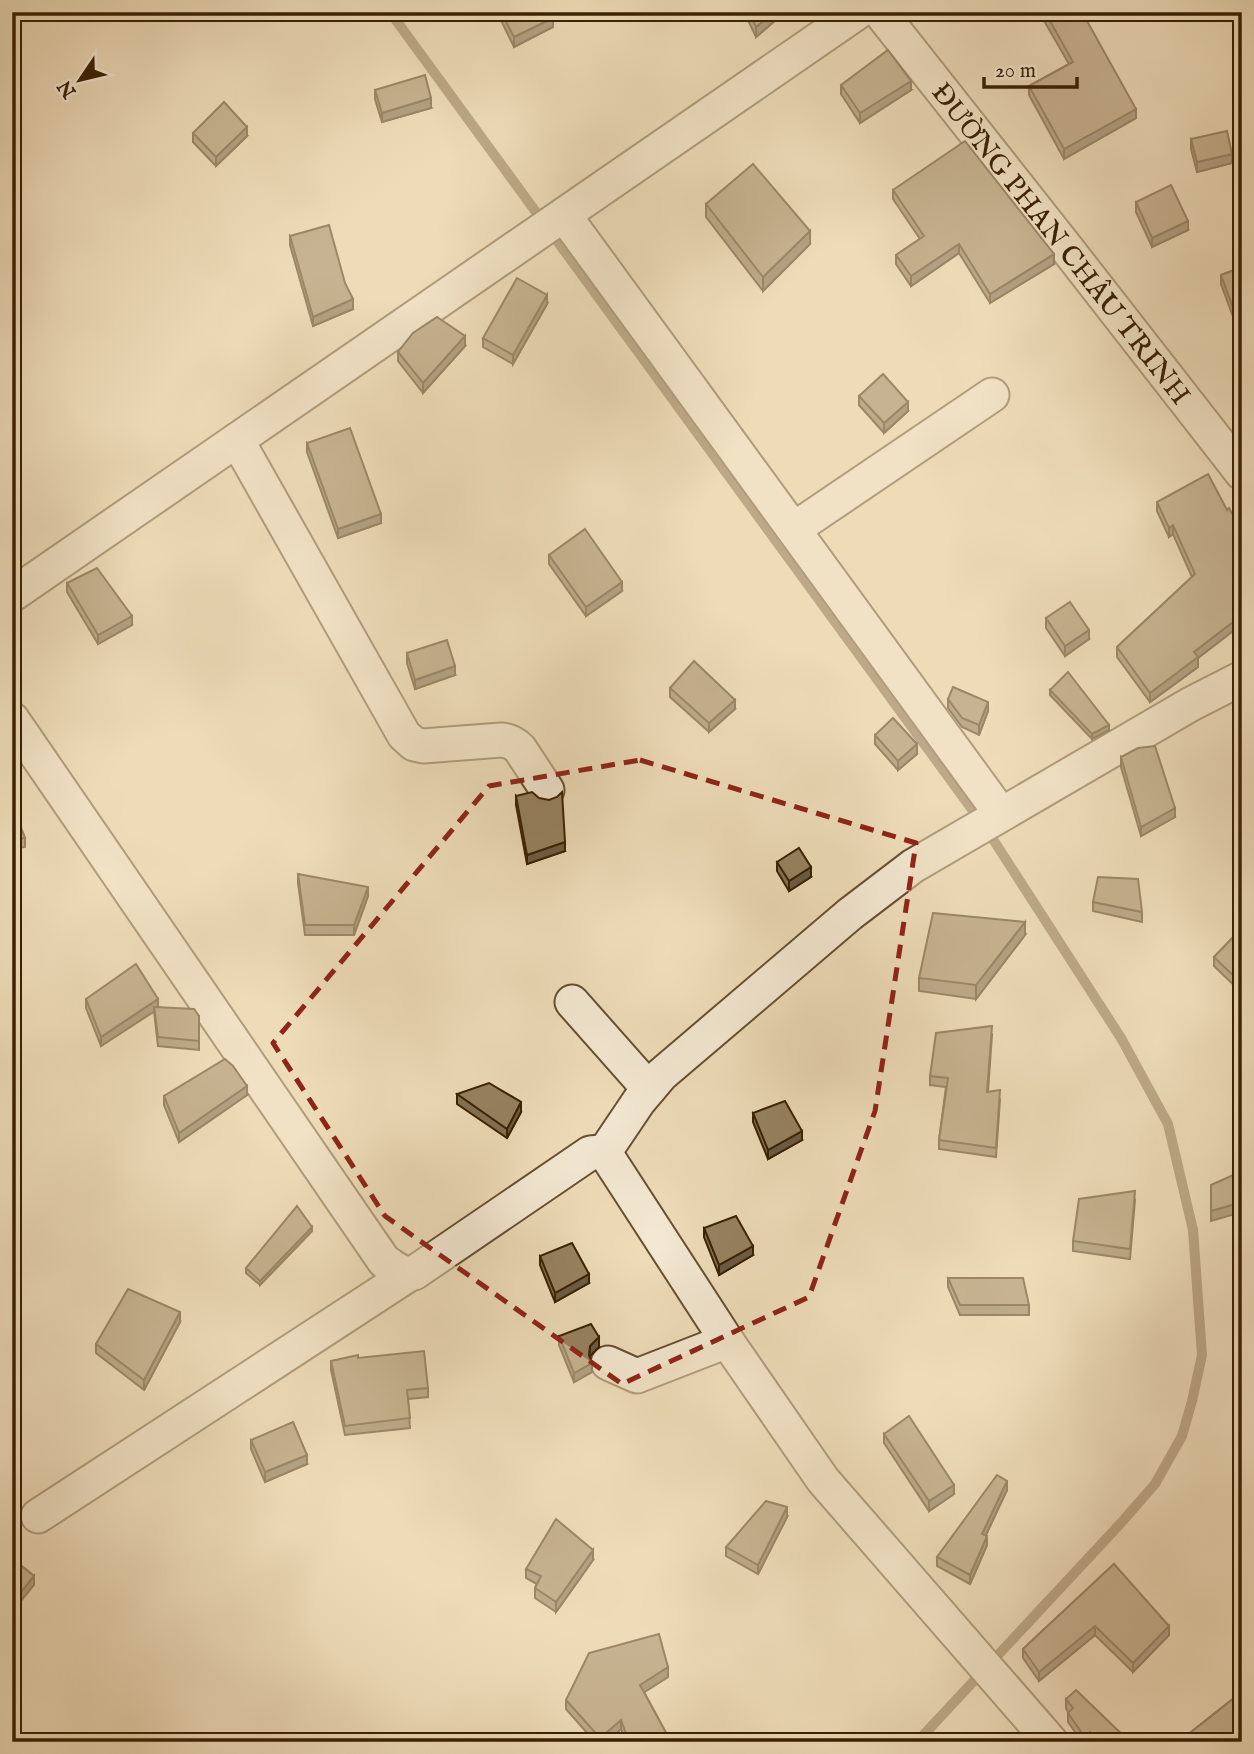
<svg xmlns="http://www.w3.org/2000/svg" width="1254" height="1754" font-family="'IM FELL English',serif">
	<rect width="100%" height="100%" fill="#eedcb9"/>
	<filter id="stains"><feTurbulence type="fractalNoise" baseFrequency=".00286" numOctaves="4"/><feColorMatrix values="0 0 0 0 .2 0 0 0 0 .09 0 0 0 0 .02 0 0 0 .5 -.17"/></filter>
	<radialGradient id="worn" r=".72"><stop offset=".6" stop-color="#630" stop-opacity="0"/><stop offset="1" stop-color="#630" stop-opacity=".3"/></radialGradient>
	<g fill="none" stroke-linecap="round" stroke-linejoin="round">
		<path stroke="#806a4b" stroke-width="10" d="M390,12L987,830L1121,1038L1168,1124L1193,1230L1202,1355L1192,1401L1182,1436L1155,1484L1120,1524L917,1742"/>
		<g stroke="#664f30" stroke-width="37">
			<g id="minor">
				<path id="s1" d="M880,12L1068,250L1242,473"/>
				<path d="M564,215L1001,814"/>
				<path d="M237,440L404,735L414,744L423,746L501,740C510,741 514,743 520,749L547,790"/>
				<path d="M794,529L992,395"/>
				<path d="M12,595L858,12"/>
				<path d="M12,719L384,1261C394,1267 402,1276 414,1273L590,1153C597,1152 601,1151 607,1156L727,1341L823,1480L1051,1742"/>
				<path d="M572,1002L649,1089"/>
				<path d="M604,1153L639,1101L661,1075L850,914L913,866L1191,704L1242,678"/>
				<path d="M608,1363L637,1376L727,1341"/>
				<path d="M38,1516L408,1275"/>
			</g>
		</g>
		<use href="#minor" stroke="#f4e8d2" stroke-width="33"/>
	</g>
	<g fill="#827053" stroke="#392002" stroke-width="2">
		<path d="M497,12H550L553,27L514,47Z"/>
		<path d="M744,12H785L756,37Z"/>
		<path d="M1039,12H1086L1083,14L1136,118L1064,159L1029,95V86L1069,64Z"/>
		<path d="M841,85L911,90L860,123L841,94Z"/>
		<path d="M375,90L431,108L382,122L375,99Z"/>
		<path d="M193,133L247,136L216,166L193,142Z"/>
		<path d="M1191,139L1232,163L1197,172L1191,149Z"/>
		<path d="M893,190L1054,264L990,303L959,253L911,286L896,264V255L920,239L893,199Z"/>
		<path d="M1136,202L1188,230L1152,247L1136,212Z"/>
		<path d="M706,204L810,244L763,291L706,217Z"/>
		<path d="M290,236L353,309L313,326L290,245Z"/>
		<path d="M1242,267V341L1221,284V275Z"/>
		<path d="M547,304L513,364L483,347V338Z"/>
		<path d="M465,346L423,393L398,361V352Z"/>
		<path d="M859,396L908,411L884,433L859,405Z"/>
		<path d="M307,443L381,523L338,538L307,452Z"/>
		<path d="M1157,502L1227,510L1242,532V624L1198,658V667L1150,702L1117,657V647L1192,577L1173,534L1169,537L1157,511Z"/>
		<path d="M549,555L622,591L586,616L549,564Z"/>
		<path d="M67,583L132,625L98,644L67,592Z"/>
		<path d="M1046,618L1089,639L1065,656L1046,628Z"/>
		<path d="M407,653L455,675L415,689L407,663Z"/>
		<path d="M670,688L735,709L709,732L670,697Z"/>
		<path d="M1050,690L1109,730L1092,739L1050,695Z"/>
		<path d="M948,699L988,711L979,735L962,727L948,708Z"/>
		<path d="M875,735L917,754L898,770L875,744Z"/>
		<path d="M1121,757L1175,817L1141,836L1121,767Z"/>
		<path d="M516,796L565,851L527,864L516,805Z"/>
		<path d="M12,807L25,838V847L12,849Z"/>
		<path d="M777,862L811,877L789,891L777,871Z"/>
		<path d="M298,874L368,896L354,935H305L298,883Z"/>
		<path d="M1093,902L1142,912V922L1093,911Z"/>
		<path d="M1242,928V993L1214,966V957Z"/>
		<path d="M1025,935L976,999L919,991V978Z"/>
		<path d="M86,999L158,1007L199,1016V1050L158,1046L154,1011L101,1046L86,1008Z"/>
		<path d="M992,1035L988,1092L1000,1099L996,1157L939,1149V1140L946,1087L930,1085V1076Z"/>
		<path d="M457,1094L521,1112L507,1138L457,1104Z"/>
		<path d="M247,1095L179,1142L164,1105V1096Z"/>
		<path d="M753,1113L802,1140L768,1159L753,1122Z"/>
		<path d="M1135,1200L1130,1259L1073,1251V1241Z"/>
		<path d="M704,1228L753,1255L719,1275L704,1237Z"/>
		<path d="M312,1231L260,1285L246,1273V1268Z"/>
		<path d="M540,1256L589,1283L555,1302L540,1265Z"/>
		<path d="M948,1278L1029,1305V1315H960L948,1287Z"/>
		<path d="M180,1322L144,1390L96,1353V1344Z"/>
		<path d="M559,1336L599,1347L590,1356L592,1372L574,1382L559,1345Z"/>
		<path d="M358,1358L428,1388V1397L408,1399L410,1428L345,1435L331,1370V1361Z"/>
		<path d="M884,1434L954,1494L929,1511L884,1443Z"/>
		<path d="M251,1440L307,1464L265,1482L251,1449Z"/>
		<path d="M1007,1490L986,1535L987,1545L970,1584L937,1566V1557Z"/>
		<path d="M787,1517L758,1574L726,1556V1547Z"/>
		<path d="M593,1560L556,1612L535,1598V1588L537,1584L526,1578V1569Z"/>
		<path d="M1114,1564L1169,1635L1133,1672L1095,1635L1039,1681L1023,1658V1649Z"/>
		<path d="M1242,1675V1742H1186V1736L1240,1693L1236,1689V1680Z"/>
		<path d="M668,1677L644,1692L671,1742H626L621,1729L607,1742H595L566,1709V1700Z"/>
		<path d="M1066,1699L1130,1742H1091L1090,1741L1082,1742L1068,1722V1712L1066,1708Z"/>
	</g>
	<g fill="#6a5b44" stroke="#392002" stroke-width="2">
		<path d="M774,12H785L756,37V27Z"/>
		<path d="M553,18V27L514,47V37Z"/>
		<path d="M911,81V90L860,123V113Z"/>
		<path d="M431,98V108L382,122V113Z"/>
		<path d="M1136,109V118L1064,159V149Z"/>
		<path d="M247,127V136L216,166V157Z"/>
		<path d="M1232,154V163L1197,172V162Z"/>
		<path d="M1188,221V230L1152,247V238Z"/>
		<path d="M810,231V244L763,291V277Z"/>
		<path d="M959,244V253L911,286V276Z"/>
		<path d="M1054,254V264L990,303V294Z"/>
		<path d="M547,295V304L513,364V355Z"/>
		<path d="M353,299V309L313,326V317Z"/>
		<path d="M465,336V346L423,393V383Z"/>
		<path d="M908,402V411L884,433V423Z"/>
		<path d="M381,514V523L338,538V529Z"/>
		<path d="M1173,525V534L1169,537V528Z"/>
		<path d="M622,582V591L586,616V607Z"/>
		<path d="M1242,615V624L1198,658V667L1150,702V693L1194,652Z"/>
		<path d="M132,616V625L98,644V635Z"/>
		<path d="M1089,630V639L1065,656V646Z"/>
		<path d="M455,666V675L415,689V680Z"/>
		<path d="M735,700V709L709,732V723Z"/>
		<path d="M988,702V711L979,735V725Z"/>
		<path d="M1109,725V730L1092,739V734Z"/>
		<path d="M917,744V754L898,770V761Z"/>
		<path d="M1175,808V817L1141,836V827Z"/>
		<path d="M565,842V851L527,864V855Z"/>
		<path d="M811,867V877L789,891V881Z"/>
		<path d="M368,887V896L354,935V925Z"/>
		<path d="M1025,922V935L976,999V985Z"/>
		<path d="M158,999V1009L101,1046V1037Z"/>
		<path d="M247,1086V1095L179,1142V1133Z"/>
		<path d="M521,1102V1112L507,1138V1129Z"/>
		<path d="M802,1131V1140L768,1159V1150Z"/>
		<path d="M1242,1202V1212L1211,1221V1211Z"/>
		<path d="M312,1227V1231L260,1285V1281Z"/>
		<path d="M753,1246V1255L719,1275V1265Z"/>
		<path d="M589,1274V1283L555,1302V1293Z"/>
		<path d="M180,1312V1322L144,1390V1380Z"/>
		<path d="M599,1337V1347L590,1356L589,1364L590,1346Z"/>
		<path d="M592,1363V1372L574,1382V1373Z"/>
		<path d="M307,1455V1464L265,1482V1472Z"/>
		<path d="M1007,1481V1490L982,1543V1534Z"/>
		<path d="M954,1485V1494L929,1511V1501Z"/>
		<path d="M787,1507V1517L758,1574V1565Z"/>
		<path d="M987,1536V1545L970,1584V1575Z"/>
		<path d="M593,1550V1560L556,1612V1602Z"/>
		<path d="M34,1576V1585L12,1612V1603Z"/>
		<path d="M1095,1626V1635L1039,1681V1672Z"/>
		<path d="M1169,1626V1635L1133,1672V1663Z"/>
		<path d="M668,1667V1677L640,1695V1685Z"/>
		<path d="M621,1720V1729L607,1742H600V1738Z"/>
		<path d="M1090,1732V1741L1084,1742V1736Z"/>
	</g>
	<g fill="#978261" stroke="#392002" stroke-width="2">
		<path d="M501,12H550L553,18L514,37Z"/>
		<path d="M749,12H774L756,27Z"/>
		<path d="M1045,12H1082L1136,109L1064,149L1029,86L1073,62Z"/>
		<path d="M888,50L911,81L860,113L841,85Z"/>
		<path d="M425,75L431,98L382,113L375,90Z"/>
		<path d="M224,102L247,127L216,157L193,133Z"/>
		<path d="M1227,131L1232,154L1197,162L1191,139Z"/>
		<path d="M965,141L1054,254L990,294L959,244L911,276L896,255L924,236L893,190Z"/>
		<path d="M753,164L810,231L763,277L706,204Z"/>
		<path d="M1171,185L1188,221L1152,238L1136,202Z"/>
		<path d="M329,225L345,283L353,299L313,317L290,236Z"/>
		<path d="M1242,267V332L1221,275Z"/>
		<path d="M517,278L547,295L513,355L483,338Z"/>
		<path d="M437,317L465,336L423,383L398,352L413,333Z"/>
		<path d="M883,374L908,402L884,423L859,396Z"/>
		<path d="M350,428L381,514L338,529L307,443Z"/>
		<path d="M1208,474L1227,510L1229,508L1242,532V615L1194,652L1198,657L1150,693L1117,647L1195,574L1173,525L1169,528L1157,502Z"/>
		<path d="M585,529L622,582L586,607L549,555Z"/>
		<path d="M97,568L132,616L98,635L67,583Z"/>
		<path d="M1070,602L1089,630L1065,646L1046,618Z"/>
		<path d="M447,640L455,666L415,680L407,653Z"/>
		<path d="M694,661L735,700L709,723L670,688Z"/>
		<path d="M1068,672L1109,725L1092,734L1050,690Z"/>
		<path d="M953,687L988,702L979,725L962,718L948,699Z"/>
		<path d="M893,718L917,744L898,761L875,735Z"/>
		<path d="M1155,746L1175,808L1141,827L1121,757L1138,748Z"/>
		<path d="M532,792L539,798L549,800L557,797L562,792L565,842L527,855L516,796Z"/>
		<path d="M12,807L25,838L12,840Z"/>
		<path d="M799,848L811,867L789,881L777,862Z"/>
		<path d="M298,874L368,887L354,925H305Z"/>
		<path d="M1098,877L1138,879L1142,912L1093,902Z"/>
		<path d="M933,913L1025,922L976,985L919,978Z"/>
		<path d="M1242,928V984L1214,957Z"/>
		<path d="M136,964L158,999L101,1037L86,999Z"/>
		<path d="M154,1007L194,1009L199,1016V1041L158,1037Z"/>
		<path d="M992,1026L987,1092L1000,1090L996,1148L939,1140L948,1078L930,1076L936,1033Z"/>
		<path d="M225,1059L233,1066L247,1086L179,1133L164,1096Z"/>
		<path d="M489,1083L521,1102L507,1129L457,1094Z"/>
		<path d="M785,1101L802,1131L768,1150L753,1113Z"/>
		<path d="M1242,1171V1202L1211,1211V1185Z"/>
		<path d="M1135,1191L1130,1249L1073,1241L1079,1199Z"/>
		<path d="M297,1206L312,1227L260,1281L246,1268Z"/>
		<path d="M736,1216L753,1246L719,1265L704,1228Z"/>
		<path d="M572,1243L589,1274L555,1293L540,1256Z"/>
		<path d="M948,1278H1023L1029,1305H960Z"/>
		<path d="M128,1289L180,1312L144,1380L96,1344Z"/>
		<path d="M591,1324L599,1337L590,1346L589,1355L592,1363L574,1373L559,1336Z"/>
		<path d="M424,1351L428,1388L407,1390L410,1418L345,1426L331,1361L358,1355V1358Z"/>
		<path d="M909,1416L954,1485L929,1501L884,1434Z"/>
		<path d="M293,1422L307,1455L265,1472L251,1440Z"/>
		<path d="M997,1475L1007,1481L982,1534L987,1536L970,1575L937,1557Z"/>
		<path d="M766,1501L787,1507L758,1565L726,1547Z"/>
		<path d="M556,1519L593,1550L556,1602L535,1588L541,1576L526,1569Z"/>
		<path d="M12,1558L34,1576L12,1603Z"/>
		<path d="M1114,1564L1169,1626L1133,1663L1095,1626L1039,1672L1023,1649Z"/>
		<path d="M659,1634L668,1667L640,1685L671,1742H629L621,1720L600,1738L566,1700L589,1653Z"/>
		<path d="M1242,1675V1685L1236,1680Z"/>
		<path d="M1076,1690L1130,1742H1098L1090,1732L1084,1736L1068,1713L1073,1708L1066,1699Z"/>
		<path d="M1242,1692V1742H1193L1186,1736Z"/>
	</g>
	<path d="M0 0H1254V1754H0ZM640,760L916,843L875,1111L809,1297L622,1384L385,1216L273,1043L489,786Z" fill="#eedcb9" fill-opacity=".55" fill-rule="evenodd"/>
	<path fill="none" stroke="#8f2418" stroke-width="5" stroke-dasharray="14 9" stroke-linejoin="round" d="M640,760L916,843L875,1111L809,1297L622,1384L385,1216L273,1043L489,786Z"/>
	<g text-anchor="middle" stroke-width="6" stroke-linejoin="round" paint-order="stroke">
		<g font-size="28" fill="#392002" stroke="#f4e8d2">
			<text dy="10" stroke="none"><textPath href="#s1" startOffset="294">ĐƯỜNG PHAN CHÂU TRINH</textPath></text>
		</g>
	</g>
	<rect width="1254" height="1754" fill="none" stroke="#eedcb9" stroke-width="42"/>
	<rect x="14" y="14" width="1226" height="1726" fill="none" stroke="#392002" stroke-width="3.5"/>
	<rect x="21" y="21" width="1212" height="1712" fill="none" stroke="#392002" stroke-width="2"/>
	<g transform="translate(80 80) rotate(235)" stroke="#f4e8d2" stroke-width="5" paint-order="stroke">
	<path d="M0-5L12 26L0 18L-12 26Z" fill="#392002"/>
	<text y="-10" font-size="19" font-weight="bold" text-anchor="middle" fill="#392002">N</text>
	</g>
	<path d="M984 77v10h93v-10" fill="none" stroke="#392002" stroke-width="3.5"/>
	<text x="995" y="77" font-size="21" fill="#392002" stroke="#f4e8d2" stroke-width="5" paint-order="stroke">20 m</text>
	<rect width="100%" height="100%" filter="url(#stains)"/>
	<rect width="100%" height="100%" fill="url(#worn)"/>
</svg>
